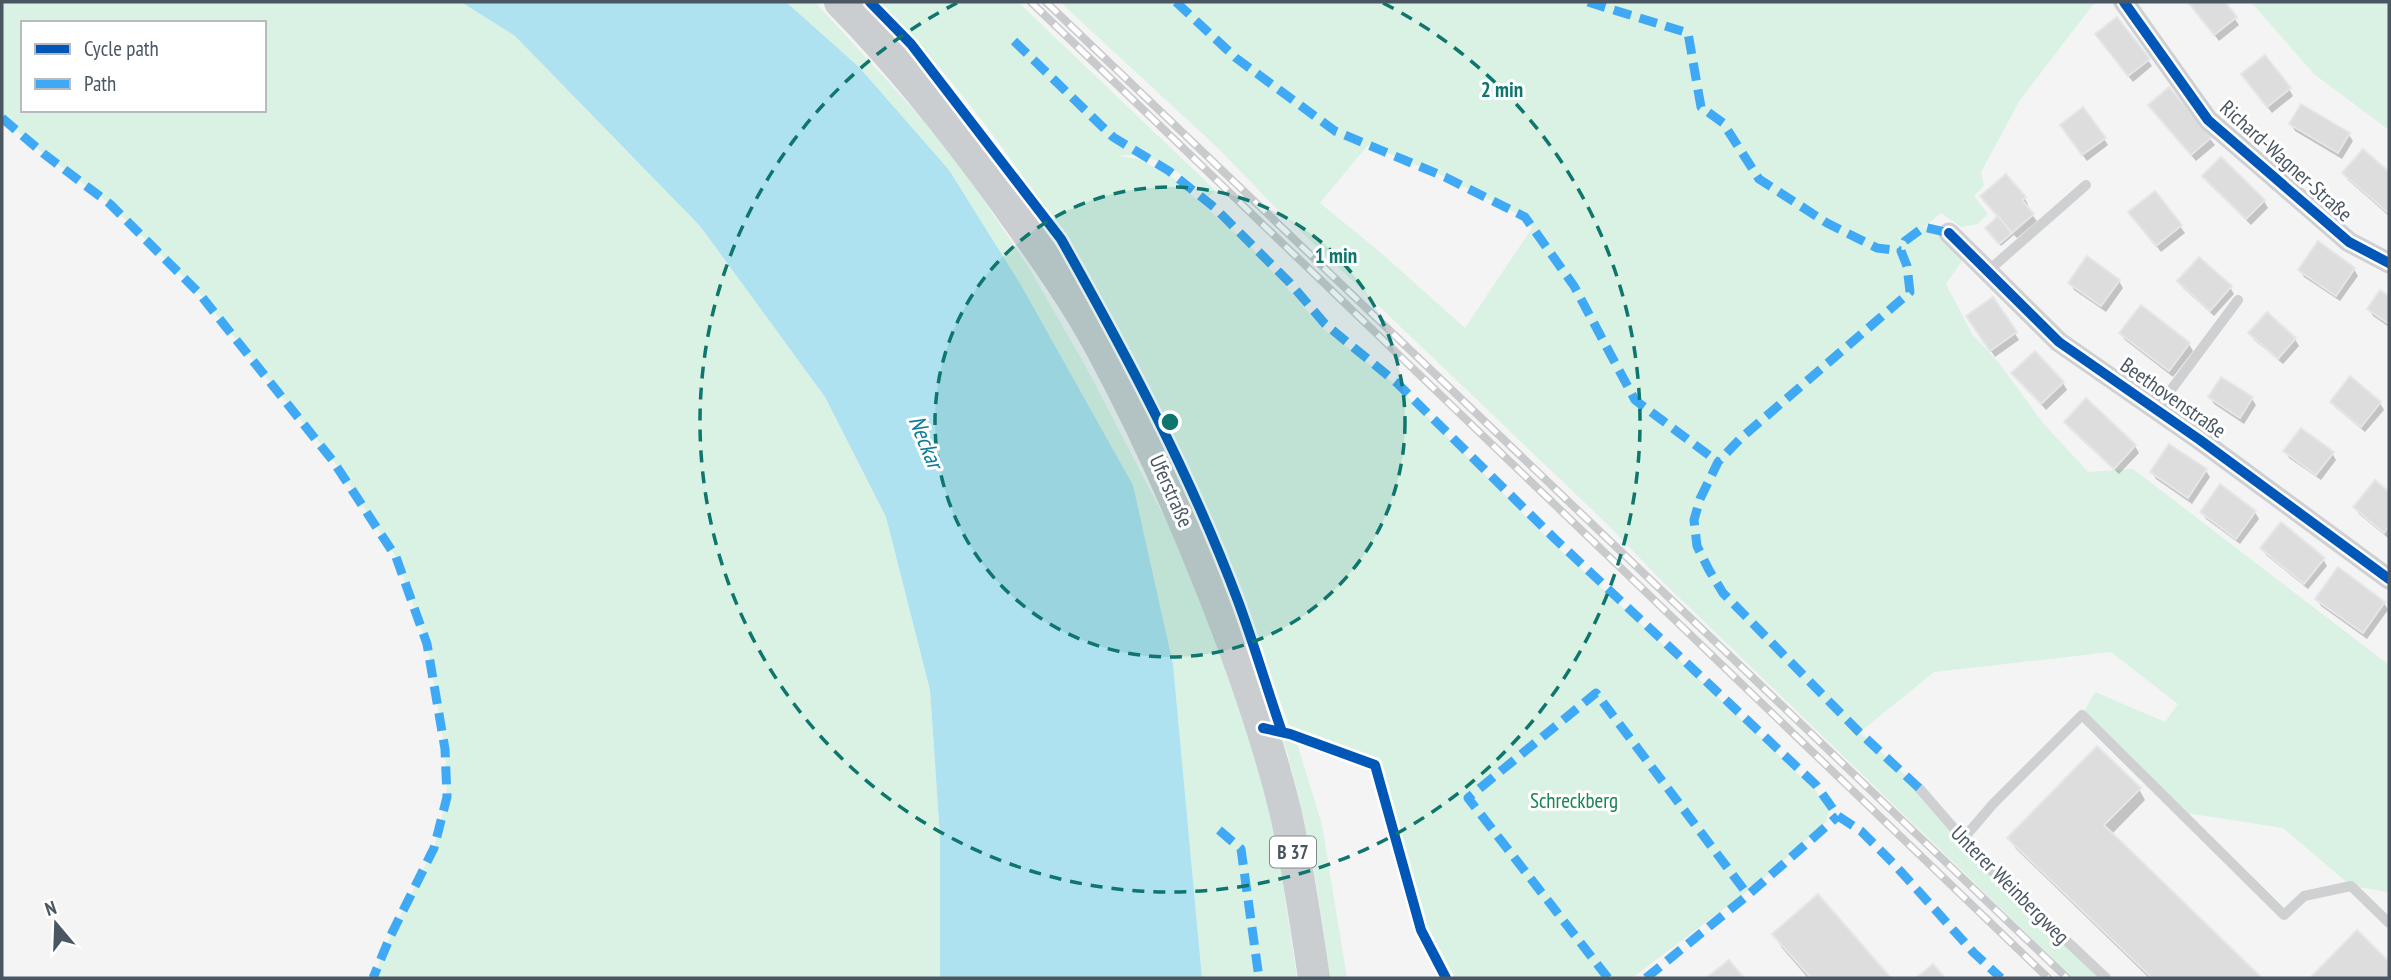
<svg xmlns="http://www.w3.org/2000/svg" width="2391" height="980" font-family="'PT Sans Narrow',sans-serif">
	<rect width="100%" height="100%" fill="#f4f4f4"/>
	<g fill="#d9f2e3" fill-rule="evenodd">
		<path d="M2,2H461L515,36L700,226L825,397L886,517L930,690L940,836V978H373L390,937L434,848L447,797L445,749L427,644L396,557L333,460L198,292L110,204L44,154L2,118ZM23,23H264V110H23Z"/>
		<path d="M786,2H815L948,147L1028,266L1085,365L1168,524L1196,583L1240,694L1275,831L1297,978H1202L1173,664L1133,485L1021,285L949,170L859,67Z"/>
		<path d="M879,2H1018L1216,191L1209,196C1180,174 1156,150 1118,156L1138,159L1168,174L1253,249L1322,328L1395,384L1550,541L1638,621L1816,791L1829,811L1826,822L1762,880L1632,978H1455L1428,927L1379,758L1289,725C1273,683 1260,641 1244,600C1230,562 1212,525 1195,488C1116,310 1016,141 879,2Z"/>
		<path d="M1060,2H2095L2020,100L1981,172L1984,186L1974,196L1988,214L1978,224L1961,227L1941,213L1924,227L1949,233L1968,252L1946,284L1972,334L1999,363L2043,423L2088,472L2133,469L2389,665V892L2351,886L2283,828L2180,812L2082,715L2095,692L2165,722L2178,704L2111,652L1934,672L1860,732L1919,788L1985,864L2106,978H2073L1658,577L1606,523L1271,203L1219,149ZM1368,145L1445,177L1524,217L1532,228L1465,328L1380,252L1320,203Z"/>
		<path d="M2251,2H2389V130L2314,74Z"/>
		<path d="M1283,739L1296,740L1322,825L1347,978H1330C1319,897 1307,818 1283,739Z"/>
	</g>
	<path fill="#aee2f0" d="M461,2H786L859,67L949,170L1021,285L1133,485L1173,664L1202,978H940V836L930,690L886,517L825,397L700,226L515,36Z"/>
	<g fill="#0003">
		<path d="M2189,2H2223L2239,25L2219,41Z"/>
		<path d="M2101,42L2148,60L2152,66L2133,82Z"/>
		<path d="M2247,81L2289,89L2293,96L2272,113Z"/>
		<path d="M2169,89L2215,145L2196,161L2154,112Z"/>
		<path d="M2291,124L2349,135L2353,141L2342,159L2295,131Z"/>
		<path d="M2066,132L2104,139L2108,145L2087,161Z"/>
		<path d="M2363,151L2389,174V216L2348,180L2344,173Z"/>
		<path d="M2204,177L2264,201L2268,208L2251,225L2208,183Z"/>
		<path d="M2155,193L2185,233L2161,252L2135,219Z"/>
		<path d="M2024,198L2028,204L2026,207L2037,221L2017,238L2014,235L2001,246L1988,231Z"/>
		<path d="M2354,269L2358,276L2340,301L2304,277L2300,270Z"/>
		<path d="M2119,281L2123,288L2106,312L2074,290L2070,283Z"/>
		<path d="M2179,282L2230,287L2234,294L2214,316L2183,288Z"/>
		<path d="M2381,293L2389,299V327L2373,316L2369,309Z"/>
		<path d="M1993,299L2019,340L1995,357L1972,323Z"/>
		<path d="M2121,333L2189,344L2193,351L2173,377L2125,340Z"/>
		<path d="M2251,333L2295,339L2299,346L2283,364L2254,340Z"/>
		<path d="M2014,374L2063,383L2067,390L2046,410Z"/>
		<path d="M2222,379L2252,399L2256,405L2244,424L2214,404L2210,397Z"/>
		<path d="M2332,402L2380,403L2384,410L2365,432L2336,408Z"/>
		<path d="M2066,422L2135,446L2139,453L2119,474L2070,429Z"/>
		<path d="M2170,446L2206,471L2210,477L2192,504L2156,479L2152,472Z"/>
		<path d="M2286,451L2332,453L2336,460L2321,480L2289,458Z"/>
		<path d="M2376,483L2389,494L2388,538L2359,514L2355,508Z"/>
		<path d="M2202,512H2255L2259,519L2240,544L2206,519Z"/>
		<path d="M2262,548L2323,559L2327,566L2308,589L2266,555Z"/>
		<path d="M2317,599L2384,603L2388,610L2367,639L2321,606Z"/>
		<path d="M2139,789L2145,800L2112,834L2260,978H2149L2016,849L2009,838Z"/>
		<path d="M1818,896L1889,978H1808L1782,948L1774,934Z"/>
	</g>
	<g fill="#ddddde" stroke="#e5e6e7" stroke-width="2">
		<path d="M2188,2H2225L2237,17L2214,35Z"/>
		<path d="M2117,17L2150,59L2128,76L2095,34Z"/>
		<path d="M2265,55L2291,88L2267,107L2241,74Z"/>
		<path d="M2169,87L2212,137L2191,155L2148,105Z"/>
		<path d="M2301,104L2350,133L2338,153L2289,124Z"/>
		<path d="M2083,107L2106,138L2082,155L2060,125Z"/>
		<path d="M2363,149L2389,172V209L2387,212L2342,173Z"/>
		<path d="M2221,157L2265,200L2246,219L2202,176Z"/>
		<path d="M2006,174L2026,197L2022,200L2034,214L2012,233L1980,196Z"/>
		<path d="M2155,191L2182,225L2156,246L2128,212Z"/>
		<path d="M1998,216L2012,233L1999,244L1985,228Z"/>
		<path d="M2318,241L2355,268L2336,296L2298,270Z"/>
		<path d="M2087,256L2120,280L2101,306L2068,283Z"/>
		<path d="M2199,257L2232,286L2210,311L2177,281Z"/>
		<path d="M2380,290L2389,296V324L2367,309Z"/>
		<path d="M1993,297L2017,332L1990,351L1966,316Z"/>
		<path d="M2141,305L2190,343L2169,371L2119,333Z"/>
		<path d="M2267,312L2296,338L2278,359L2248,333Z"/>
		<path d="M2035,351L2064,382L2041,404L2011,373Z"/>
		<path d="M2350,376L2381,402L2361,427L2330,402Z"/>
		<path d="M2221,377L2253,397L2240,418L2208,397Z"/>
		<path d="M2086,398L2136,445L2114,469L2064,422Z"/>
		<path d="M2301,428L2334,452L2316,475L2283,451Z"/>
		<path d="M2169,444L2207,469L2188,498L2150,472Z"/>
		<path d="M2375,480L2389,492V526L2384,533L2353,507Z"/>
		<path d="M2220,484L2256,511L2236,539L2200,512Z"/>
		<path d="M2281,522L2325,558L2304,584L2260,548Z"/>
		<path d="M2338,567L2385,602L2363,633L2315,599Z"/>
		<path d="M2097,746L2141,788L2104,825L2262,978H2152L2007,838Z"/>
		<path d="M1818,894L1891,978H1811L1772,934Z"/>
		<path d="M2357,930L2389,962V978H2310Z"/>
		<path d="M1729,960L1744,978H1706Z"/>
		<path d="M1933,964L1945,978H1916Z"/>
	</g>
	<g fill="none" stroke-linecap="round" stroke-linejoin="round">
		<g stroke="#ced0d2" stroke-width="10">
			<path d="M1988,271L2086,185"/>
			<path d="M2156,410L2238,300"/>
			<path d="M1919,788L1985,864L2106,978"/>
			<path d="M1963,839L1993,804L2082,715L2284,915L2304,896L2351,886L2389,923"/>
		</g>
		<g stroke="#ced0d2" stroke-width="21">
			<path d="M2124,2L2208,120L2349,242L2389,263"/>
			<path d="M1949,233L2059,342L2200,440L2389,579"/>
		</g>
		<path stroke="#caced1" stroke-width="32" d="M840,2C901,64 955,132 1006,203C1039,249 1073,296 1100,346C1140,420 1174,495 1205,572C1237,651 1266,731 1286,814C1298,868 1306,923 1314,978"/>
		<g stroke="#c9cacc" stroke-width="8">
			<g id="rail">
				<path d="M1031,2L2048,978"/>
				<path d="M1046,2L2067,978"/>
			</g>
		</g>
		<use href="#rail" stroke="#fff" stroke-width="5" stroke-dasharray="16" stroke-linecap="butt"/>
		<g stroke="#3fa9f5" stroke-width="9" stroke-dasharray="18 9" stroke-linecap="butt">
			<path d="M1176,2L1236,58L1335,131L1445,177L1525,217L1574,286L1635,400L1718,462"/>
			<path d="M1588,2L1688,33L1701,107L1723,123L1759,179L1827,223L1877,248L1901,251"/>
			<path d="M1014,41L1113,137L1169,171L1215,208L1290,283L1325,324L1397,383L1554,538L1816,785L1838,816L1861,831L1895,865L1974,953L2001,978"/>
			<path d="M2,118L44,154L110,204L198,292L333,461L396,557L427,644L445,749L447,797L434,848L390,937L373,978"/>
			<path d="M1919,788L1859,732L1723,593L1709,570L1697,546L1694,520L1700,499L1718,462L1741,438L1910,292L1907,266L1901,251L1905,241L1924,227L1949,233"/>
			<path d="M1219,830L1241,849L1259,978"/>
			<path d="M1608,978L1468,798L1596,693L1748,895"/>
			<path d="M1646,978L1748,895L1838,816"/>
		</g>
		<g stroke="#fff" stroke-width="15">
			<g id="cycleway">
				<path d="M870,2L911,44L1061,239C1127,356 1191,476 1238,601C1254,644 1267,689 1282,732"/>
				<path d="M2124,2L2208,120L2349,242L2389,263"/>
				<path d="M1949,233L2059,342L2200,440L2389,579"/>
				<path d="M1263,728L1290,734L1375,765L1421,930L1446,978"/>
			</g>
		</g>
		<use href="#cycleway" stroke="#0057b8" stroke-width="10"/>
	</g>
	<circle cx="1170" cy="422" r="235" fill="#0f766e" fill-opacity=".12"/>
	<g fill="none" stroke="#0f766e" stroke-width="3.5" stroke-dasharray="12 9">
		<circle cx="1170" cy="422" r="235"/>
		<path d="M1383 3A470 470 0 1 1 957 3"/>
	</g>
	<g text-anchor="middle" stroke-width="6" stroke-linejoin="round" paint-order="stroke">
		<rect fill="#fff" stroke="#808990" stroke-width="2" x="1270" y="836.5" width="46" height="31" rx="5"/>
		<g font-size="19" font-weight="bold" fill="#4a5661">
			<text x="1293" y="859">B 37</text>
		</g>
		<g font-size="21" fill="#4a5661" stroke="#fff">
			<text transform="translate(2286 161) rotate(42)" y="7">Richard-Wagner-Straße</text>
			<text transform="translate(2173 398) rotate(35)" y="7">Beethovenstraße</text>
			<text transform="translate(1171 491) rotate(66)" y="7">Uferstraße</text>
			<text transform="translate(2010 885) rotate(45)" y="7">Unterer Weinbergweg</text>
		</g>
		<g font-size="21" fill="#17864f" stroke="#fff">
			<text x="1574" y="808">Schreckberg</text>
		</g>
		<g font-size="23" font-style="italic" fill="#0c7c9b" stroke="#fff">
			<text transform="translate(926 442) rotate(68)" y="8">Neckar</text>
		</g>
	</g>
	<circle cx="1170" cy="422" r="10" fill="#0f766e" stroke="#fff" stroke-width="3.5"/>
	<g font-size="21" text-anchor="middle" font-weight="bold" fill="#0f766e" stroke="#fff" stroke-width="6" stroke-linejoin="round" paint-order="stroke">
		<text x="1502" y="97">2 min</text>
		<text x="1336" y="263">1 min</text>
	</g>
	<rect width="2391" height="980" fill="none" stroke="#4a5661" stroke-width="7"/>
	<rect x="21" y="21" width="245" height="91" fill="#ffffff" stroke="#b7bbc0" stroke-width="2"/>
	<rect x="35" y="44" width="35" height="10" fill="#0057b8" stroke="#b7bbc0" stroke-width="2"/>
	<text x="84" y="56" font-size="21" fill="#4a5661">Cycle path</text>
	<rect x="35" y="79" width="35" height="10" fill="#3fa9f5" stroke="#b7bbc0" stroke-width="2"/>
	<text x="84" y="91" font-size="21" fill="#4a5661">Path</text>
	<g transform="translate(56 924) rotate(341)" stroke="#ffffff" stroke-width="5" paint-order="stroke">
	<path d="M0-5L12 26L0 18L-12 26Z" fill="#4a5661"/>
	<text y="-10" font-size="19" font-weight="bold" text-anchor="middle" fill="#4a5661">N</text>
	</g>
</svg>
